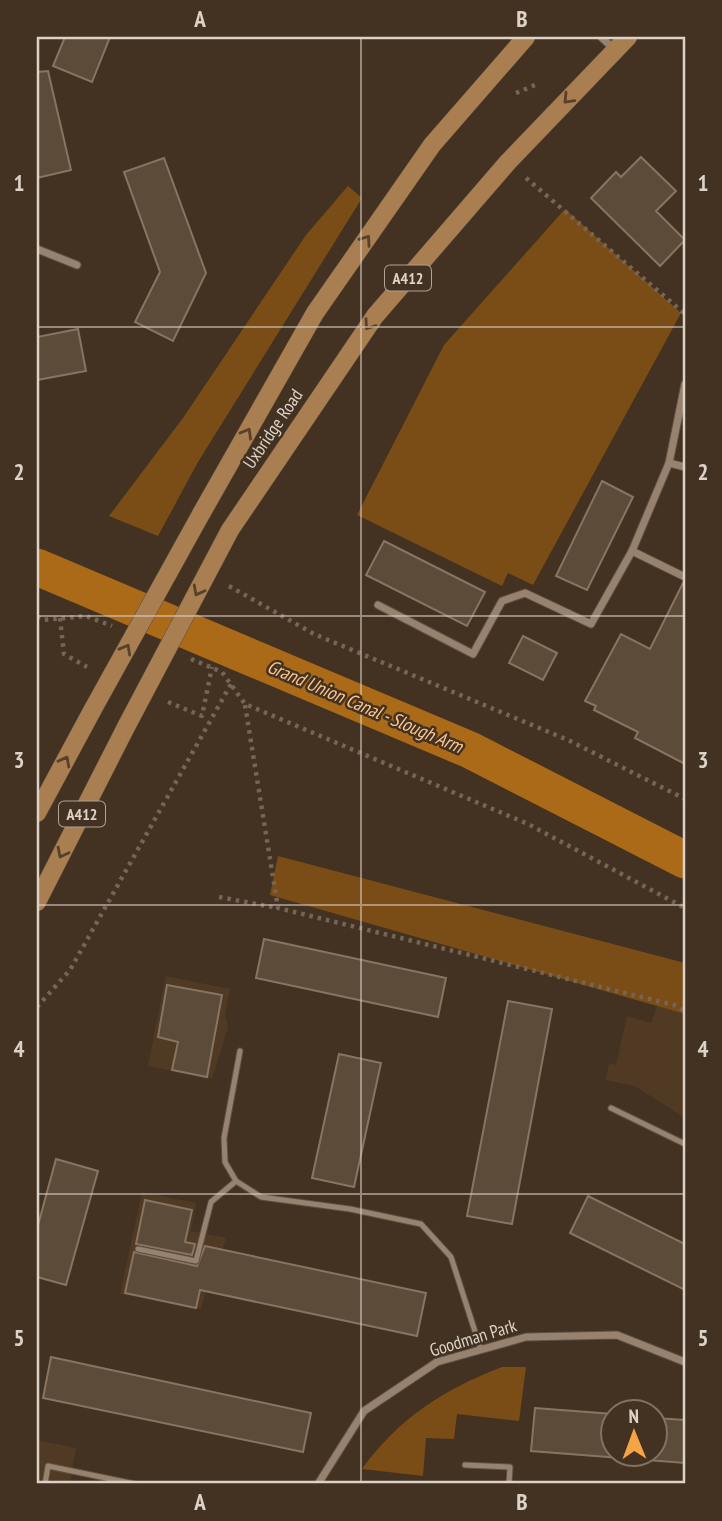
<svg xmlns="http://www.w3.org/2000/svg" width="722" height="1521" font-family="'PT Sans Narrow',sans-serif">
	<rect width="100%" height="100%" fill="#433221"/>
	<g fill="#513a24">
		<path d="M166,976L230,989L225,1014L228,1027L212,1079L148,1066Z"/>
		<path d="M657,1006L685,1014V1118L635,1086L606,1080L609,1063L616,1065L627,1016L651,1023Z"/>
		<path d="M142,1192L196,1203L191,1231L226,1238L212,1285H207L201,1309L120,1294Z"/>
		<path d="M37,1440L76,1448L70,1481L76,1484H37Z"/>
	</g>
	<g fill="#7a4d17">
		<path d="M348,186L362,198L198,462L158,536L109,516L183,418L306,235Z"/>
		<path d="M565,209L681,313L533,585L508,573L502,586L357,515L444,345Z"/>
		<path d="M278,856L685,963V1014L270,895Z"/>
		<path d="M502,1367H526L519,1421L457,1414L454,1439L426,1438L423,1476L362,1469C398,1419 444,1389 502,1367Z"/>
	</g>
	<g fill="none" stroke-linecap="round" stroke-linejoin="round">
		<path stroke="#aa6a18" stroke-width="37" d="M37,567L470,750L685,860"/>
	</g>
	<g fill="#5d4b3a" stroke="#877461" stroke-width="2">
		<path d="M65,37H110L92,82L53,66Z"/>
		<path d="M48,71L71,170L37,178V72Z"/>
		<path d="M641,157L676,191L656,211L685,240L660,266L591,198L616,172L621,177Z"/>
		<path d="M164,158L206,273L173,341L135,322L160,272L124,172Z"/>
		<path d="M78,329L86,371L37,380V337Z"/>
		<path d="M602,481L633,497L587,590L556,576Z"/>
		<path d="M384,541L485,592L467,626L366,575Z"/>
		<path d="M683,583H685V764L635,738L638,732L594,710L596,706L585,701L621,634L650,649Z"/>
		<path d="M523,636L557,653L543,680L509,663Z"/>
		<path d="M264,939L446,978L438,1017L256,978Z"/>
		<path d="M167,985L222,995L207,1077L172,1070L178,1042L158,1037Z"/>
		<path d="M508,1001L552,1009L512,1224L467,1216Z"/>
		<path d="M339,1054L381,1063L354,1187L312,1178Z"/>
		<path d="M56,1159L98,1171L66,1285L37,1277V1229Z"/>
		<path d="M588,1196L685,1244V1290L570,1233Z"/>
		<path d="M145,1200L192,1210L185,1242L195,1244L192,1255L136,1244Z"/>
		<path d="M205,1246L426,1293L417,1336L200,1290L196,1308L125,1293L134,1252L197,1266Z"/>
		<path d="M51,1357L311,1413L303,1452L43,1398Z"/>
		<path d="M535,1408L613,1414V1454H655V1418L685,1420V1463L531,1451Z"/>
	</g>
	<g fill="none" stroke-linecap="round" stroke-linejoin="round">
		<g stroke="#5f5042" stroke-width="7">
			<g id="lane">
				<path d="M240,1051L224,1138L225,1162L236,1181L261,1197L350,1209L421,1224L451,1257L481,1350"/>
				<path d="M611,1108L685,1144"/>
				<path d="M138,1249L196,1261L211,1202L236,1181"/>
				<path d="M465,1465L510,1467L509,1484"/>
				<path d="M45,1484L48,1466L135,1484"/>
			</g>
		</g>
		<g stroke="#5f5042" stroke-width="9">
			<g id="street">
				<path d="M601,37L615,50"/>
				<path d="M37,249L77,265"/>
				<path d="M685,384L669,463L685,467"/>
				<path d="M632,551L685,577"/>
				<path d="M378,605L473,654L502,601L525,593L591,624L632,551L669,463"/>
				<path d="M318,1484L364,1411L437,1362L526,1337L617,1335L685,1362"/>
			</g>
		</g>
		<g stroke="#5f5042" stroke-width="19">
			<g id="primary">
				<path d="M201,514L315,313L432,145L526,37"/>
				<path d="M230,530L375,316L508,162L628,37"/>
				<path d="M37,813L93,709"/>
				<path d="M37,902L126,727"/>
			</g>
		</g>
		<g stroke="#756557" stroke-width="4.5" stroke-dasharray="3.5 5" stroke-linecap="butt">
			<path d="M516,93L535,85"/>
			<path d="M526,178L685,314"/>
			<path d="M229,586L314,634L568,740L685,799"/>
			<path d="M37,617L43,620L86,616L112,626"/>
			<path d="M60,618L64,654L87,667"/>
			<path d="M191,659L222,672L245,704L528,824L685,908"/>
			<path d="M168,702L202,716L212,667"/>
			<path d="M245,705L278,908L674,1005L685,1011"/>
			<path d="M219,897L278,908"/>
			<path d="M37,1007L70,970L231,684"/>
		</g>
		<use href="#lane" stroke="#96826f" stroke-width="5"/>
		<use href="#street" stroke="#96826f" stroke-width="7"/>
		<use href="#primary" stroke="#a97e50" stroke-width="18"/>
		<g stroke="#5f5042" stroke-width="19" stroke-linecap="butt">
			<g id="primary-bridge">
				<path d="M93,709L201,514"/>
				<path d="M126,727L230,530"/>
			</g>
		</g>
		<use href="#primary-bridge" stroke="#a97e50" stroke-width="18"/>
	</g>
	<defs><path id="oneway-chevron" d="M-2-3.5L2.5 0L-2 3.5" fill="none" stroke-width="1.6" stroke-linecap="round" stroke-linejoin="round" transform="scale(1.75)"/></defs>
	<g stroke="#57412a">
		<use href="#oneway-chevron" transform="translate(568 99) rotate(134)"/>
		<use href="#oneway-chevron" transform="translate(366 240) rotate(-55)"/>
		<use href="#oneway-chevron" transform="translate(369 325) rotate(125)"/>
		<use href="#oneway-chevron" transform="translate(247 433) rotate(-60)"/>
		<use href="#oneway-chevron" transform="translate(198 591) rotate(118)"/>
		<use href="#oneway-chevron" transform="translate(126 649) rotate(-61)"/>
		<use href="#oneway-chevron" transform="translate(65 761) rotate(-62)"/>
		<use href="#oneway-chevron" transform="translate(62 853) rotate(117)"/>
	</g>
	<path fill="none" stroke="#ddd2c8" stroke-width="2" stroke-opacity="0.55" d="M361,37V1484M37,327H685M37,616H685M37,905H685M37,1194H685"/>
	<g text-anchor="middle" stroke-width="5" stroke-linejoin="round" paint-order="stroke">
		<g fill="#433221" stroke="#afa296" stroke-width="2">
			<rect x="385" y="265.5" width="46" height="25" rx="5"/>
			<rect x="59" y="801.5" width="46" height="25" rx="5"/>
		</g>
		<g font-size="16" font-weight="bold" fill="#ddd2c8">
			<text x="408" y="284">A412</text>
			<text x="82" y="820">A412</text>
		</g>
		<g font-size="18" fill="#ddd2c8" stroke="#433221">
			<text transform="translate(273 429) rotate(-56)" y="6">Uxbridge Road</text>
			<text transform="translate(473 1338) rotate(-17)" y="6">Goodman Park</text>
		</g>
		<g font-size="19" font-style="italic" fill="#f9c591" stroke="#433221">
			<text transform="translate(365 706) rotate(23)" y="7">Grand Union Canal - Slough Arm</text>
		</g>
	</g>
	<rect width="722" height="1521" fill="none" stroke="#433221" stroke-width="77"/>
	<g transform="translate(634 1433) rotate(359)"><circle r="33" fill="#433221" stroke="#817264" stroke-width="2"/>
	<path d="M0-5L12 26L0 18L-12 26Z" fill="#f5a345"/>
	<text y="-10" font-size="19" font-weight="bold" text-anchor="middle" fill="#ddd2c8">N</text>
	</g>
	<rect x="38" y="38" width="646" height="1444" fill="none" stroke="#ddd2c8" stroke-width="2.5"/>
	<g font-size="23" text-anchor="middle" font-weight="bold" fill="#ddd2c8">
		<text x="200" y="27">A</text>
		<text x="522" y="27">B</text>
		<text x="19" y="191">1</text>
		<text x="703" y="191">1</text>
		<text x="19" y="480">2</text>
		<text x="703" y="480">2</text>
		<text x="19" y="768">3</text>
		<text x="703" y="768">3</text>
		<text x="19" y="1057">4</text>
		<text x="703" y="1057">4</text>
		<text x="19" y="1346">5</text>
		<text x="703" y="1346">5</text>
		<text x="200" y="1510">A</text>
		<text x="522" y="1510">B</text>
	</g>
</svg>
